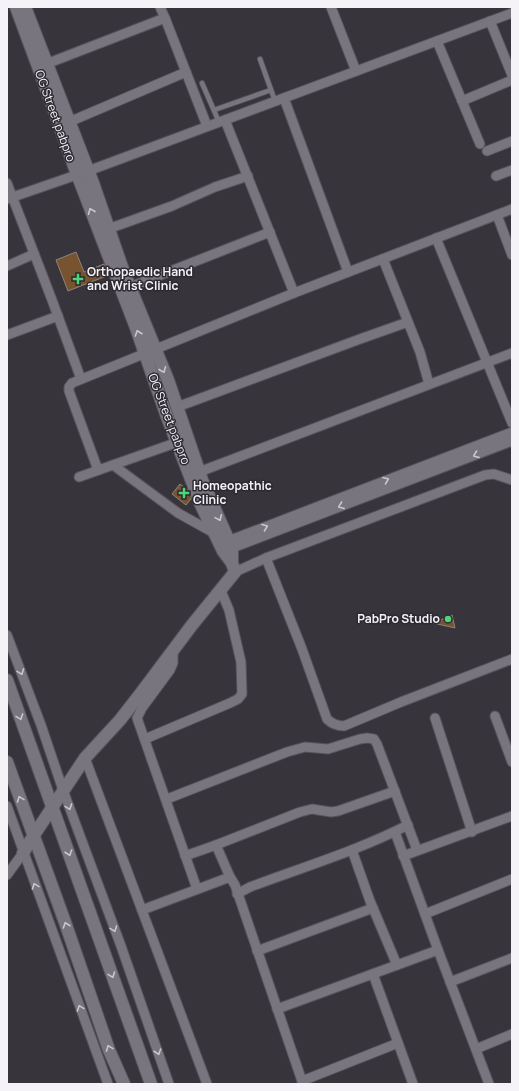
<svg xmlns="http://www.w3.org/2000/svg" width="519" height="1091" font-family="Manrope,sans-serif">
	<rect width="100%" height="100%" fill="#37343c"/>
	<g fill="#78532f" stroke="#8c847d">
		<path d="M76,252L84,272L104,264L109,275L68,291L56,260Z"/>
		<path d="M180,484L194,495L186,505L172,494Z"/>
		<path d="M452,615L455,628L433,623Z"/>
	</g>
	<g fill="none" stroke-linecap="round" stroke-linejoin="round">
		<g stroke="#57535a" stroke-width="6">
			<g id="lane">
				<path d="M260,59L275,101"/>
				<path d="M202,83L219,122"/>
				<path d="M214,110L271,90"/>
			</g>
		</g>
		<g stroke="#57535a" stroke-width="11">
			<g id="street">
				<path d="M160,7L165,18"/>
				<path d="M331,7L356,71"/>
				<path d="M490,21L512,75"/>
				<path d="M437,41L480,144"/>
				<path d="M46,64L165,18L207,126"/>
				<path d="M284,98L348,272"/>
				<path d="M462,101L512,80"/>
				<path d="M225,120L294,293"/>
				<path d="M69,122L186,72"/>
				<path d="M487,151L512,141"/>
				<path d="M496,176L512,170"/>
				<path d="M7,183L52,300L81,379"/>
				<path d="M7,199L88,171L512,13"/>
				<path d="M497,215L512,255"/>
				<path d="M108,229L172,206L215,187L248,176"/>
				<path d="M436,238L512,423"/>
				<path d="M383,259L420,352L429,384"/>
				<path d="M7,266L34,254"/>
				<path d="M130,287L270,232"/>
				<path d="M7,335L58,316"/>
				<path d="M177,407L360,339L408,322"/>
				<path d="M113,465L178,513L214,533"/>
				<path d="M98,470L69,391V387L72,383L294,293L512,209"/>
				<path d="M199,472L512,353"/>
				<path d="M79,477L178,442"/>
				<path d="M228,541L512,432"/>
				<path d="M232,548L512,441"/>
				<path d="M266,558L302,649L327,719C332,724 337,726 344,726L401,702L512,659"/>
				<path d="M235,572L266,558L485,475L494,474L512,480"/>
				<path d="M7,635L41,725L63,790L121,946L169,1084"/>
				<path d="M173,652V663L170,670L142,708L137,718L197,889"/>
				<path d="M495,716L512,762"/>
				<path d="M435,718L472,832"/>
				<path d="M145,739L230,703L238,699L242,694L241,662L229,610L221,591"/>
				<path d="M85,758L207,1084"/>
				<path d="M167,799L287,752L305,747L328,749L360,739L367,738L374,739L377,744L417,850"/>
				<path d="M7,806L108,1084"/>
				<path d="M216,845L230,877"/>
				<path d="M352,850L370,901L397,965"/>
				<path d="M185,856L216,845L300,812L312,809L331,812L338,811L395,791"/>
				<path d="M403,856L512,816"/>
				<path d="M7,875L23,853"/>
				<path d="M237,894L250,887C303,867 357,851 408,825"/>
				<path d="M142,910L230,877L235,885L303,1084"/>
				<path d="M425,914L512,879"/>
				<path d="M438,950L489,1084"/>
				<path d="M257,951L373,908"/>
				<path d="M373,974L413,1084"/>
				<path d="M450,982L512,958"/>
				<path d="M277,1009L438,950L395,832"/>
				<path d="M476,1049L512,1034"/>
				<path d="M302,1081L398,1043"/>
			</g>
		</g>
		<g stroke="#57535a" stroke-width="14">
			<g id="secondary">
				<path d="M16,7L53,107L74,166L135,325L166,414L201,505L223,551L232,563"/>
				<path d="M7,680L151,1084"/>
				<path d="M7,762L66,925L109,1050L124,1084"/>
				<path d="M23,853L34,835L85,758L120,720L141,693L192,625L235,572L232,563V548L202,480L168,380L123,270L93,183L25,7"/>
			</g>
		</g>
		<use href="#lane" stroke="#79757e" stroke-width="4.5"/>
		<use href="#street" stroke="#79757e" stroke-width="9"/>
		<use href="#secondary" stroke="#79757e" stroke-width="12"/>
	</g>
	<defs><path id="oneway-chevron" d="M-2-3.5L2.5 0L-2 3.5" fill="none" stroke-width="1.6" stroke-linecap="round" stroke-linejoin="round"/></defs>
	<g stroke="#cac7cd">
		<use href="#oneway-chevron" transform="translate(91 211) rotate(-112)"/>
		<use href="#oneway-chevron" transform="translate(138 333) rotate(-109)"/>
		<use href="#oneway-chevron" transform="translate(163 370) rotate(68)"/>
		<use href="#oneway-chevron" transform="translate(476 455) rotate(159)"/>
		<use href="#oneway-chevron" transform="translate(386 480) rotate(-21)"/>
		<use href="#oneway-chevron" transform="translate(341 506) rotate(159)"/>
		<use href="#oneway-chevron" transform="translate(219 518) rotate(66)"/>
		<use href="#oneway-chevron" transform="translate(265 527) rotate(-21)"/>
		<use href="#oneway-chevron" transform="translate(21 672) rotate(69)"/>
		<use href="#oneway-chevron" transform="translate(20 717) rotate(70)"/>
		<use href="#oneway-chevron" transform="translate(20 799) rotate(-110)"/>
		<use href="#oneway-chevron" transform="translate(69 807) rotate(70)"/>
		<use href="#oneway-chevron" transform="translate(69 853) rotate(71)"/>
		<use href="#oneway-chevron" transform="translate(35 886) rotate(-110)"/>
		<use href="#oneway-chevron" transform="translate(66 925) rotate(-109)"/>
		<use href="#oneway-chevron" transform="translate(114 929) rotate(70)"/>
		<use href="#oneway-chevron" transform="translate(112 975) rotate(70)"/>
		<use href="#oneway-chevron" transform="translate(80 1008) rotate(-110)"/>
		<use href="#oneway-chevron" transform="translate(109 1048) rotate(-111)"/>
		<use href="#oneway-chevron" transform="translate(158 1052) rotate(71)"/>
	</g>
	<g fill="#4dd676" stroke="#2d2a31" stroke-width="1.5">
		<path d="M76 273h4v4h4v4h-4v4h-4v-4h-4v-4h4z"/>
		<path d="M182 487h4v4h4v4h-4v4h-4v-4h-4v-4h4z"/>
		<circle cx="448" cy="619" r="4"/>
	</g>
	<g text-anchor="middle" stroke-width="3" stroke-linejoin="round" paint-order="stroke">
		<g font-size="12" fill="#f5f3f8" stroke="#2d2a31">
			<text transform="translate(55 116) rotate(70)" y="4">OG Street pabpro</text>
			<text transform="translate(169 419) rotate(69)" y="4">OG Street pabpro</text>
		</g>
		<g font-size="12" font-weight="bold" fill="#f5f3f8" stroke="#2d2a31" text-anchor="start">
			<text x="87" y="276">Orthopaedic Hand<tspan x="87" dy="14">and Wrist Clinic</tspan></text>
			<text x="193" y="490">Homeopathic<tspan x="193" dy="14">Clinic</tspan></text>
			<text x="440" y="623" text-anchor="end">PabPro Studio</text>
		</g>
	</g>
	<rect width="519" height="1091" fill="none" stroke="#f5f3f8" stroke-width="16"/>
</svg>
